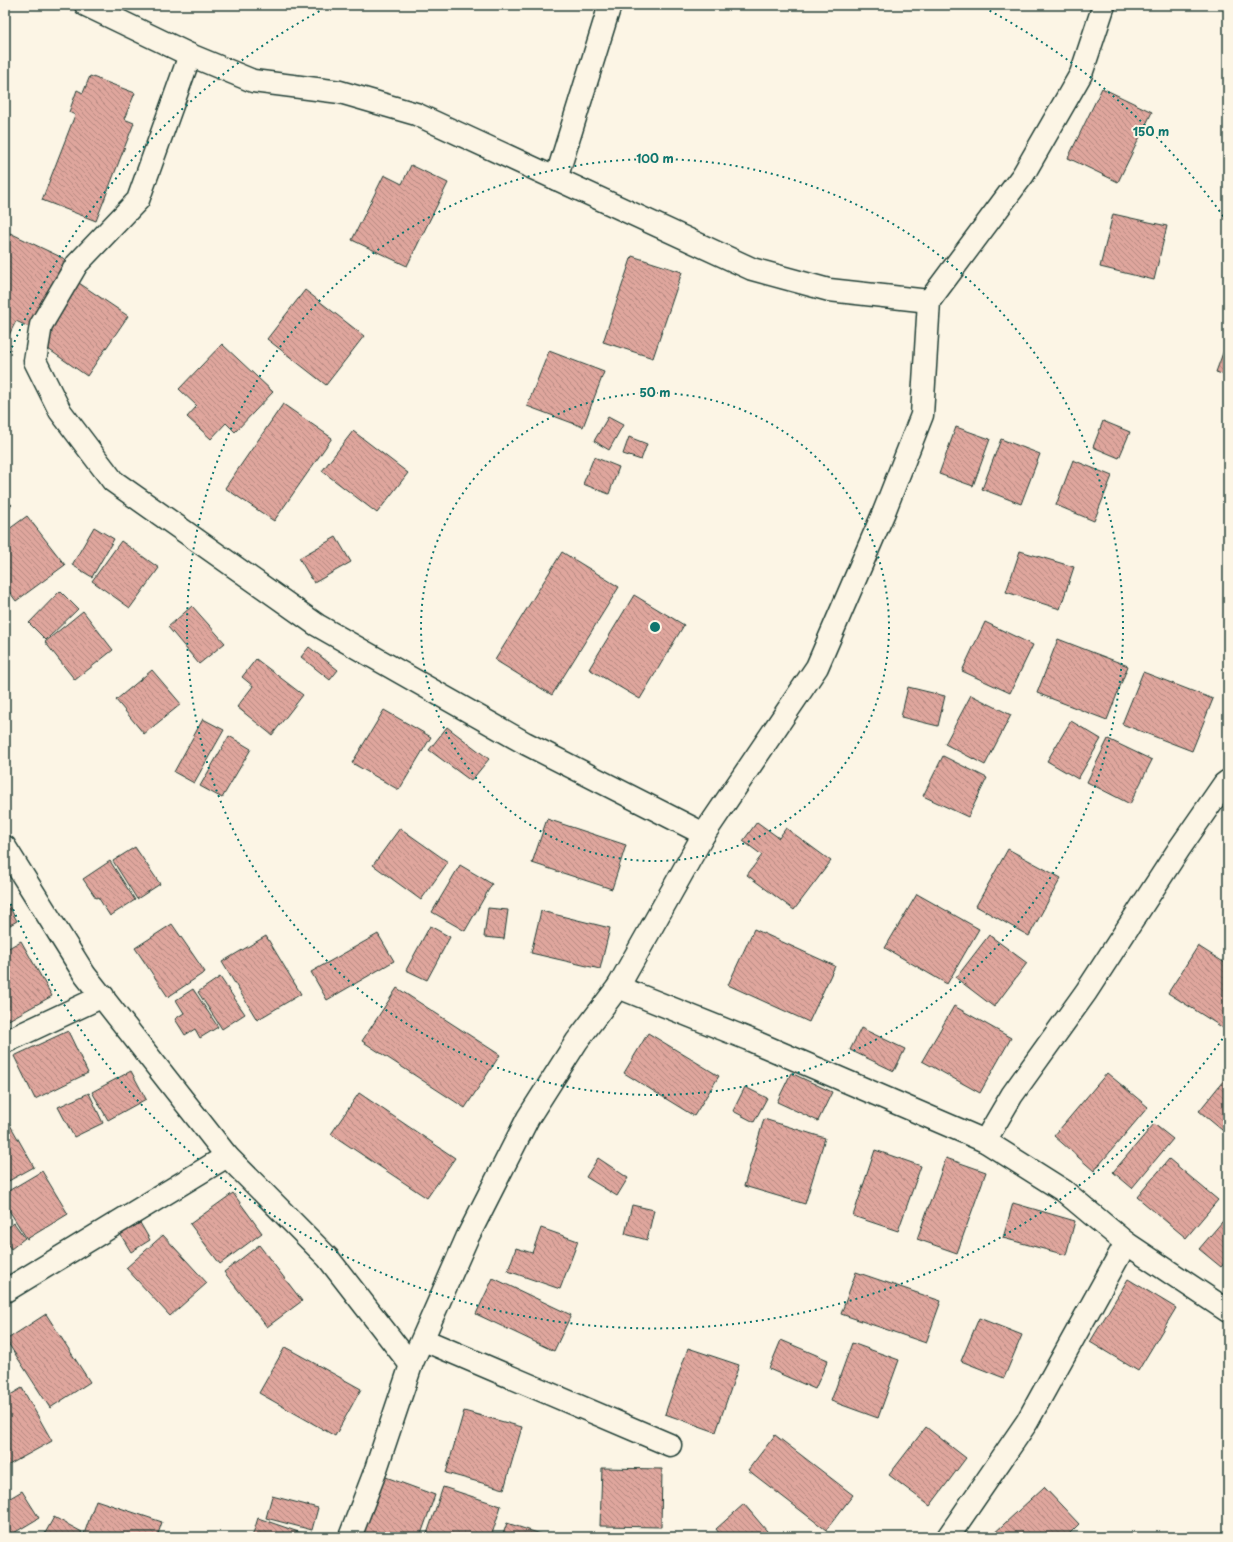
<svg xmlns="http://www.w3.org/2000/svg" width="1233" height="1542" font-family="'Playpen Sans',sans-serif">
	<defs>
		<pattern id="building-back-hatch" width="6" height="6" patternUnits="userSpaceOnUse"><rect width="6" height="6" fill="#dfa69d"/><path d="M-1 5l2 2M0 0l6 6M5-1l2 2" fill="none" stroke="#b48881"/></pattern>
	</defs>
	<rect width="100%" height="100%" fill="#fcf5e5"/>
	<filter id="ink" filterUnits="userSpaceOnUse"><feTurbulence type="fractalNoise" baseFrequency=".025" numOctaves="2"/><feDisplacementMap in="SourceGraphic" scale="8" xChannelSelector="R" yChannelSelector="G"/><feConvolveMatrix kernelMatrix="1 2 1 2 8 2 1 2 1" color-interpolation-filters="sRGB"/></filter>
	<g filter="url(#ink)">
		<g fill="url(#building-back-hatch)" stroke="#1f3d34">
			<path d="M90,76L135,93L124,119L134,123L96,221L42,200L75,115L69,112L77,90L83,93Z"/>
			<path d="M1102,88L1152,112L1118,182L1068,158Z"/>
			<path d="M411,165L448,183L407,266L352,240L384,175L402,184Z"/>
			<path d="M1113,214L1167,226L1154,280L1100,267Z"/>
			<path d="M10,233L65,259L31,328L16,321L6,341L5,243Z"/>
			<path d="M632,256L682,272L653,358L603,342Z"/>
			<path d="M79,283L128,316L87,376L38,342Z"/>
			<path d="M305,290L364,336L326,385L267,339Z"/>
			<path d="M1228,339V376L1216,372Z"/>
			<path d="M222,344L273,392L235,432L226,423L211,439L187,417L197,406L179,389Z"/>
			<path d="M549,351L604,372L583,427L527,406Z"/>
			<path d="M283,404L332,438L274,521L225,488Z"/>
			<path d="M608,417L623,425L609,450L594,441Z"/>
			<path d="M1103,421L1130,432L1119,458L1093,447Z"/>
			<path d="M956,427L990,439L973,486L939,474Z"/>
			<path d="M353,431L408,473L377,513L322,471Z"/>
			<path d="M629,437L647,444L641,460L623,454Z"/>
			<path d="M1001,439L1040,454L1021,504L982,489Z"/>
			<path d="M594,457L619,467L609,494L583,484Z"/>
			<path d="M1073,460L1112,476L1094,521L1056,505Z"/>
			<path d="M5,498L12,505L5,512Z"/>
			<path d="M27,516L65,565L16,601L5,586V532Z"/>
			<path d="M94,527L114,539L92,577L72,565Z"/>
			<path d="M336,537L351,562L314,583L299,558Z"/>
			<path d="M121,541L159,568L130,608L92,581Z"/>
			<path d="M1020,551L1074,567L1060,609L1006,592Z"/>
			<path d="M562,552L619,587L552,695L495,660Z"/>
			<path d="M60,591L78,609L46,640L29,623Z"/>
			<path d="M634,595L684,625L640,699L589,669Z"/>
			<path d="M192,606L225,643L199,664L168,627Z"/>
			<path d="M83,611L113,650L75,680L45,642Z"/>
			<path d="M985,622L1033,645L1010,693L962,671Z"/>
			<path d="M1058,639L1128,666L1107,720L1037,693Z"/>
			<path d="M309,647L338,670L330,680L301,657Z"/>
			<path d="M256,659L303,695L272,735L237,707L253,686L242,677Z"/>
			<path d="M152,670L181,704L144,734L116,700Z"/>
			<path d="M1143,672L1213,699L1192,751L1122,724Z"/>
			<path d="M908,687L945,696L938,726L901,717Z"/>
			<path d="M971,695L1011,715L985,765L945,744Z"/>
			<path d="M384,710L431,737L399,790L352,763Z"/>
			<path d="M203,719L224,730L194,783L174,772Z"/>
			<path d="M1071,721L1101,739L1078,779L1047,761Z"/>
			<path d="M447,727L489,759L471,781L429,750Z"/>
			<path d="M229,736L251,749L222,798L200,786Z"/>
			<path d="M1108,739L1152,760L1130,804L1087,782Z"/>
			<path d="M943,756L987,778L968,817L923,796Z"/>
			<path d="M547,819L626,845L612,889L532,863Z"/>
			<path d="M757,822L779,838L786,828L831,861L794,910L747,875L762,855L743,841Z"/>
			<path d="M400,828L448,862L421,900L373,865Z"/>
			<path d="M135,847L160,884L137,899L113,861Z"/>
			<path d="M1008,849L1061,878L1029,936L976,906Z"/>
			<path d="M110,861L135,900L110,916L98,897L96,898L83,879Z"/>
			<path d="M460,865L492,884L465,931L432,912Z"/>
			<path d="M917,894L979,929L947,984L885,948Z"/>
			<path d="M5,899L17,921L5,928Z"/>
			<path d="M488,908L508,910L504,939L484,937Z"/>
			<path d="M541,911L610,928L600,969L531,953Z"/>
			<path d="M172,924L205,972L168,997L135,948Z"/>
			<path d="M430,926L450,937L427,980L406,970Z"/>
			<path d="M754,929L835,966L809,1022L728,985Z"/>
			<path d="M378,934L394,961L327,1000L311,972Z"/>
			<path d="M989,935L1027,963L994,1007L956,978Z"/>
			<path d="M266,936L301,994L257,1020L222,962Z"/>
			<path d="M21,941L52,996L5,1022V950Z"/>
			<path d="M1198,946L1228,965V1031L1168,993Z"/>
			<path d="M220,977L245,1014L222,1029L198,992Z"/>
			<path d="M397,988L500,1055L465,1108L362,1041Z"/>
			<path d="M193,989L218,1027L200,1038L195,1029L185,1035L175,1019L184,1013L176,1000Z"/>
			<path d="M954,1006L1011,1038L980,1093L922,1061Z"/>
			<path d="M861,1028L905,1049L894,1071L850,1050Z"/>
			<path d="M68,1031L88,1073L35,1099L14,1056Z"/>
			<path d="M648,1033L719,1076L694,1116L624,1073Z"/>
			<path d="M131,1071L146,1099L108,1120L92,1092Z"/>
			<path d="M791,1073L832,1092L818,1121L777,1102Z"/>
			<path d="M1107,1073L1148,1107L1094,1171L1054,1136Z"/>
			<path d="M1228,1075V1135L1199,1111Z"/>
			<path d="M745,1087L767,1098L754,1122L733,1111Z"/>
			<path d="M89,1093L103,1123L74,1137L58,1107Z"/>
			<path d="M359,1093L455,1158L427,1198L331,1134Z"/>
			<path d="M5,1116L34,1167L5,1183Z"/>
			<path d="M764,1119L825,1138L805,1204L744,1186Z"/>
			<path d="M1154,1124L1173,1139L1132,1188L1113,1172Z"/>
			<path d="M875,1150L921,1166L898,1231L853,1216Z"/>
			<path d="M598,1158L628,1178L617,1196L586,1177Z"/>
			<path d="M946,1158L986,1172L957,1253L917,1239Z"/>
			<path d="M1169,1159L1218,1200L1186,1238L1137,1197Z"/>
			<path d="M42,1171L68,1214L27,1239L5,1204V1193Z"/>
			<path d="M233,1193L262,1233L220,1264L190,1224Z"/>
			<path d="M1013,1203L1075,1221L1066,1255L1003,1238Z"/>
			<path d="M632,1205L654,1210L647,1240L625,1234Z"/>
			<path d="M1228,1215V1259L1221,1267L1199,1249Z"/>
			<path d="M139,1221L150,1240L131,1252L119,1232Z"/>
			<path d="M14,1223L25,1238L11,1249L5,1241V1230Z"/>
			<path d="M541,1228L578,1241L560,1289L508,1271L516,1248L532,1253Z"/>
			<path d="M163,1235L207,1283L170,1316L126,1268Z"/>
			<path d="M259,1245L302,1301L267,1327L224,1272Z"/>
			<path d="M856,1272L941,1301L926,1343L841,1314Z"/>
			<path d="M493,1278L571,1315L554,1351L476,1314Z"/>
			<path d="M1128,1279L1176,1308L1138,1371L1090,1342Z"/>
			<path d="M46,1314L90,1382L50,1408L6,1340Z"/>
			<path d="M979,1318L1022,1335L1004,1378L961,1361Z"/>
			<path d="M781,1340L828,1360L815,1389L769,1369Z"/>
			<path d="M852,1343L899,1360L878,1418L831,1401Z"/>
			<path d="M285,1347L361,1389L335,1436L259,1393Z"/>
			<path d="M688,1348L739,1365L716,1432L665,1414Z"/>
			<path d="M22,1388L52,1441L5,1467V1398Z"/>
			<path d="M464,1411L522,1427L504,1489L446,1473Z"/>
			<path d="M926,1427L966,1458L930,1506L889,1475Z"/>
			<path d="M775,1435L853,1495L826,1530L748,1470Z"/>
			<path d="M602,1468L662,1469L661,1527L600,1526Z"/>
			<path d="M383,1476L435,1495L420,1537H362Z"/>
			<path d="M443,1487L501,1506L491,1537H437L427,1534Z"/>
			<path d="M1044,1487L1079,1524L1066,1537H990Z"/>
			<path d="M22,1491L39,1518L7,1537H5V1501Z"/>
			<path d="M272,1496L318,1508L312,1530L266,1518Z"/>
			<path d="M96,1500L162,1522L157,1537H83Z"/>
			<path d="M744,1504L772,1537H722L716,1529Z"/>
			<path d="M54,1517L82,1532L79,1537H43Z"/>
			<path d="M258,1518L310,1536V1537H252Z"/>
			<path d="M507,1523L550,1537H502Z"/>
		</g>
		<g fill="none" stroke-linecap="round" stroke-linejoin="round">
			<g stroke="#1f3d34" stroke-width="25">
				<g id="minor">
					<path d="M86,5L190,55L253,81L340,92L416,114L752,269L829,290L929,301"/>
					<path d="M190,55L138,200L77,264L41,325L35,361L60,411L113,481L317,625L525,743L704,834"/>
					<path d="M556,179L610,5"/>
					<path d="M5,847L85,975L227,1156L328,1258L411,1365"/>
					<path d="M618,987L748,1039L985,1141L1064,1191L1126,1243L1228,1311"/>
					<path d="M5,1042L103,996"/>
					<path d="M985,1141L1012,1095L1086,992L1179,849L1224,784L1228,781"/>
					<path d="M5,1291L227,1156"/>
					<path d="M424,1340L670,1445"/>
					<path d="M350,1537L375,1472L411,1365L467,1238L528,1118L577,1041L618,987L704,834L817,667L884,512L922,415L929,301L1023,175L1081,74L1104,5"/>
					<path d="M948,1537L1027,1422L1126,1243"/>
				</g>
			</g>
			<use href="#minor" stroke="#fcf5e5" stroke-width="22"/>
		</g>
	</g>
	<g fill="none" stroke="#0f766e" stroke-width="2" stroke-dasharray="2 4">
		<circle cx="655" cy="627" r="234"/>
		<circle cx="655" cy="627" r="468"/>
		<path d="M1226 1034A701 701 0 0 1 5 890M5 364A701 701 0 0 1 331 5M979 5A701 701 0 0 1 1226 220"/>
	</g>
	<circle cx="655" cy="627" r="6" fill="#0f766e" stroke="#fcf5e5" stroke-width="2"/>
	<g font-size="12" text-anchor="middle" font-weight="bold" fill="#0f766e" stroke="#fcf5e5" stroke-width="4" stroke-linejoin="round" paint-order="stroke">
		<text x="1151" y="136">150 m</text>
		<text x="655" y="163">100 m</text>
		<text x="655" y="397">50 m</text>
	</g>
	<rect width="1233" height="1542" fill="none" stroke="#fcf5e5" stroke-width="20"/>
	<rect x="10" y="10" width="1213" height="1522" fill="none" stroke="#1f3d34" stroke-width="1.5" filter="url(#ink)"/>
</svg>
